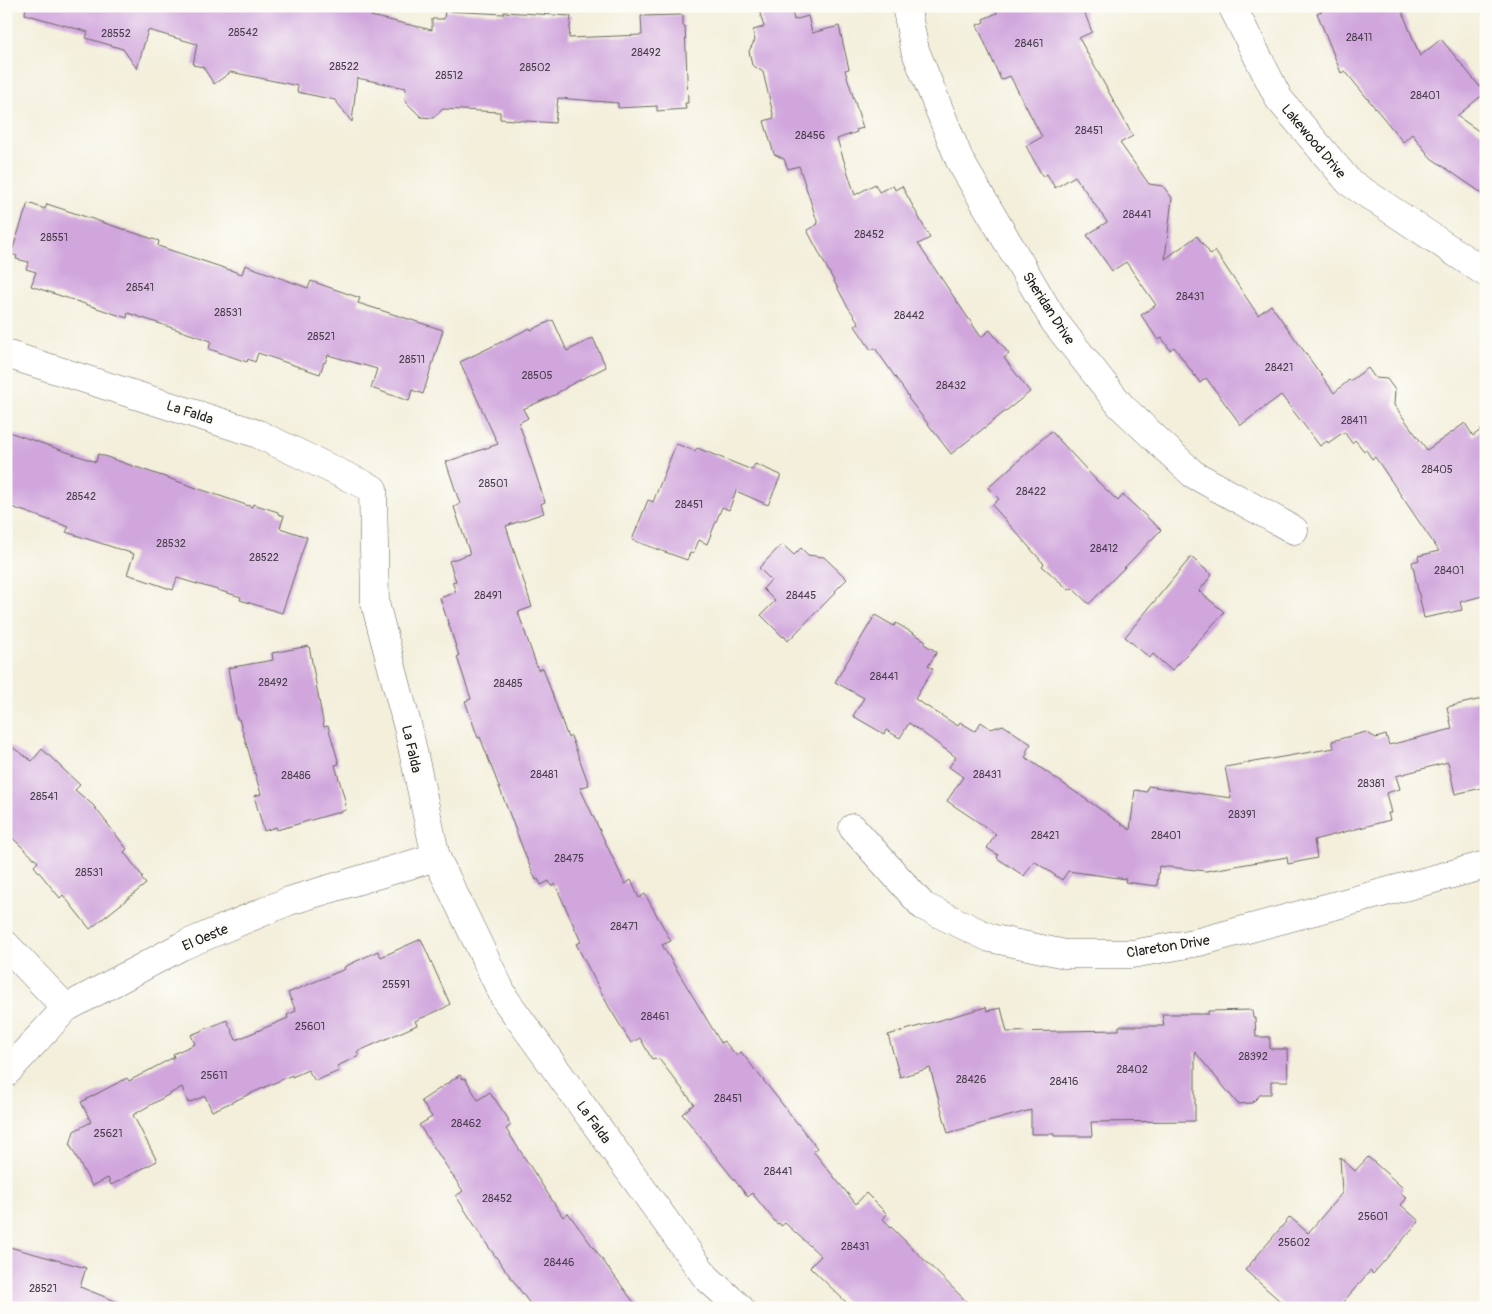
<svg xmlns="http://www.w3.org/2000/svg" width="1492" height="1314" font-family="Pangolin,sans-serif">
	<rect width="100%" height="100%" fill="#fdfcf7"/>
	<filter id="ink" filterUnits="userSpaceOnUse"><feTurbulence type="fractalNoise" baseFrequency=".02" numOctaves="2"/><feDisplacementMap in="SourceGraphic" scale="10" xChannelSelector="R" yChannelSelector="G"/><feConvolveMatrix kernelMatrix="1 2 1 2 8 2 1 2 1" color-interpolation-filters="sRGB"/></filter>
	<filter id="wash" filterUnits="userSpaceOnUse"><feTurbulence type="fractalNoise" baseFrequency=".0096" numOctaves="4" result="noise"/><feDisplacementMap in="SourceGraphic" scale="20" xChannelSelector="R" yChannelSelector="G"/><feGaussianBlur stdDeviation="1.12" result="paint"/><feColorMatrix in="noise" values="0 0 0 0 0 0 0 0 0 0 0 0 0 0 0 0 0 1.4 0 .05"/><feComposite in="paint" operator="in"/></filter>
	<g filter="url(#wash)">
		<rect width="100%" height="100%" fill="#f3efdb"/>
		<g id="blocks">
			<g fill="#d0a6dd">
				<path d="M26,6H374L371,16L432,30V19H444L445,11L504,14V12L571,16L569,38L642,35L641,16L683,15V26H685L688,103H685L686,109L657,111V106L618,108V103L558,98L555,123L500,119V112L443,109L433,118L421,117L405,101L406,88L357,78L352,122L335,100L297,92L298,86L231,72L214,84L203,67L193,65L197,44L148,30L137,69L123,49L86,38L88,32L25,14Z"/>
				<path d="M758,6H791L794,20L808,16L812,33L839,26L849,69L845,70L863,128L856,130L857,132L837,139L855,195L875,184L879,192L893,185L895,190L902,186L930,238L918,244L981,337L990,330L1009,354L1004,358L1030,392L951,454L908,398L909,397L875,348L871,350L855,326L859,323L846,304L807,230L818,224L799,166L788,169L784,159L774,154L764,121L774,118L763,72L752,65L749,51L755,40L753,30L764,27Z"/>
				<path d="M995,6H1082L1092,32L1079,38L1133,136L1120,143L1149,184L1163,186L1172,198L1165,259L1197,236L1211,255L1215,251L1258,315L1271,305L1334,393L1349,380L1350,381L1368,368L1375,378L1387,379L1395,390L1394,405L1427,450L1465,423L1473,436L1486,426V595L1460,602L1462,610L1424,618L1412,562L1419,560L1418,556L1439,551L1375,457L1372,459L1366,450L1364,451L1355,440L1352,443L1344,432L1328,443L1327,441L1320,446L1281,395L1241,425L1206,378L1200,383L1174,347L1170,350L1162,338L1158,340L1141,315L1156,305L1126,262L1112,271L1087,235L1107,222L1075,176L1055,188L1047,174L1043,177L1026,146L1042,137L1010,76L1001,80L977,25L984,22L983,19L997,13Z"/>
				<path d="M1333,6H1400L1420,56L1441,39L1485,93L1457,116L1486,136V196L1431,158L1412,134L1403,142L1345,71L1341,73L1317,13Z"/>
				<path d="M28,203L45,209L47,204L159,241L158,246L242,274L245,265L308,288L311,281L360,298L358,303L443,330L423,394L412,390L409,401L371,388L377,369L328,355L325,363L324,362L320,374L258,353L255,362L248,359L247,362L209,349L211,341L128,313L127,318L31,286L36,272L26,269L29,262L16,259L17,256L11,254Z"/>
				<path d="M553,320L567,351L593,338L606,367L566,387V388L557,393V394L523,409L528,418L519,423L545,502L541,504L544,513L506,526L532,607L518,612L538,670L543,668L568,738L571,736L589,785L580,788L625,884L631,880L639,898L645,894L671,941L662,945L721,1043L724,1041L737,1056L741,1052L817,1148L813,1151L856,1204L866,1193L887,1214L883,1219L973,1308H852L810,1267L821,1256L785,1223L781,1226L779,1223L777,1224L752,1193L748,1197L682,1114L694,1104L659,1059L657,1060L655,1058L652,1059L640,1038L631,1043L609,1007L576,944L581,942L555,884L551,886L549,881L541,885L538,879L536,880L526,857L480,737L478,738L465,701L471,699L457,657L459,656L440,598L456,592L452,582L456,581L449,561L470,554L454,507L460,504L446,462L498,444L460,362L530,328L531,330Z"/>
				<path d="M6,431L96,462L98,454L252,507L253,504L278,512V514L284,516L280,528L307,537L282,613L240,600L241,597L177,578L173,590L127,574L134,554L66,532L69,527L6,505Z"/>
				<path d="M1051,431L1098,482L1118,501L1123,495L1161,530L1089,604L1072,588L1069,590L1042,566L1044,564L992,505L999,499L988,488Z"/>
				<path d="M676,444L695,451L697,448L752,470L755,464L781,475L768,505L736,491L729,510L722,507L707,544L699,540L693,554L690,553L687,560L632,540L648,500L653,502Z"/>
				<path d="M782,544L794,555L801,548L808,555L824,557L847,579L835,591L836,592L788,641L784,636L783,637L761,615L775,601L763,589L771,580L759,568Z"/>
				<path d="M1191,557L1212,575L1199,591L1224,612L1172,671L1153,654L1150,658L1125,637Z"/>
				<path d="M875,615L894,626L896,623L926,641L924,644L937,652L928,666L933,669L915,699L958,726L960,722L975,731L981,722L991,729L1003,725L1031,744L1026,752L1028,753L1025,757L1130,830L1135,790L1147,792L1148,786L1231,798L1225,767L1334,748L1332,741L1366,732L1376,738L1386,735L1389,745L1452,729L1447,707L1486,698V787L1455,794L1448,762L1396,776L1400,789L1386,793L1391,813H1388L1390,820L1314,840L1317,858L1288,864L1287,857L1206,871L1159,866L1157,886L1125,882L1126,879L1068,871L1062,880L1034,861L1024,876L997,858L998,855L987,848L996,834L947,801L963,777L949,767L956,757L909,723L900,738L886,730L884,734L853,716L864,698L835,682Z"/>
				<path d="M309,646L324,727L328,726L339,764L335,765L346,804L345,805L346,810L277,830L276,827L264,831L254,796L261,794L239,719H237L228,668L273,660L272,653Z"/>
				<path d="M6,743L32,761L42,749L80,785L75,790L93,805L127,849L124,852L143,877L141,878L146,884L90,929L63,895L60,898L34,866L38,862L6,832Z"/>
				<path d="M421,939L450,1004L444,1008L415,1021L417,1025L357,1052L359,1056L337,1066L339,1071L315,1081L308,1070L292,1077V1075L212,1111L205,1096L188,1103L182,1087L133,1115L157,1161L111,1185L108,1178L92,1186L70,1145L74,1131L91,1122L81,1102L127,1078L129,1081L174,1057L173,1054L195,1044L191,1035L227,1020L236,1040L288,1018L287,1015L296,1011L288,993L345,969L344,967L378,951L381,957Z"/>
				<path d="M986,1007L987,1011L1001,1008L1007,1032L1119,1030V1026H1164L1162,1014H1208V1011L1252,1010L1253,1018H1255L1256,1037H1270V1049H1287L1288,1081H1271V1094H1261L1252,1103L1238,1104L1195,1052V1121L1091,1122L1092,1136H1054V1134H1031V1110L948,1133L930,1068L900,1077L888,1035Z"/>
				<path d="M460,1075L463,1079L465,1078L478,1100L490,1092L493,1098H494L509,1120L507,1121L511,1125L506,1129L563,1217L568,1213L638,1308H533L488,1246L456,1196L463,1191L419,1125L432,1117L421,1101Z"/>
				<path d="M1340,1157L1355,1171L1368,1157L1403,1188L1400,1192L1407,1198L1401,1205L1419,1221L1373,1274L1370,1271L1338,1308H1288L1245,1270L1290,1217L1308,1233L1342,1193Z"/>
				<path d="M6,1246L86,1268L80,1287L128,1306V1308H6Z"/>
			</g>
		</g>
	</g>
	<g filter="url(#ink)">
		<use href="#blocks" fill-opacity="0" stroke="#67665f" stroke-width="1"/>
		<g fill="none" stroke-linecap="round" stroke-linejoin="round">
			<g stroke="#67665f" stroke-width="29">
				<g id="street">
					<path d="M906,6L915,50L960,161L1054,321L1121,406L1193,474L1294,530"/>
					<path d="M1232,6L1279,99L1349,182L1486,273"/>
					<path d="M6,354L258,434L373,489L375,603L408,728L436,857L505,999L706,1277L740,1308"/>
					<path d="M853,828L923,906L990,938L1065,954H1132L1199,942L1486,865"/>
					<path d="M6,945L66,1008"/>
					<path d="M6,1073L66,1008L182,946L289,901L436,857"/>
				</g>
			</g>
			<use href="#street" stroke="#fff" stroke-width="28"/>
		</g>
	</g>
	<g text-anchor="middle" stroke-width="4.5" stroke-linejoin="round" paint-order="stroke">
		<g font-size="11" fill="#493e4c">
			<text x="243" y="36">28542</text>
			<text x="116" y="37">28552</text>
			<text x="1359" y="41">28411</text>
			<text x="1029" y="47">28461</text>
			<text x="646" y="56">28492</text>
			<text x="344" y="70">28522</text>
			<text x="535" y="71">28502</text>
			<text x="449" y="79">28512</text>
			<text x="1425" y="99">28401</text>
			<text x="1089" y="134">28451</text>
			<text x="810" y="139">28456</text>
			<text x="1137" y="218">28441</text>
			<text x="869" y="238">28452</text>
			<text x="54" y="241">28551</text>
			<text x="140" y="291">28541</text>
			<text x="1190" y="300">28431</text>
			<text x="228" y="316">28531</text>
			<text x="909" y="319">28442</text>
			<text x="321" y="340">28521</text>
			<text x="412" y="363">28511</text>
			<text x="1279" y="371">28421</text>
			<text x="537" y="379">28505</text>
			<text x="951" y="389">28432</text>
			<text x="1354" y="424">28411</text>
			<text x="1437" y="473">28405</text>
			<text x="493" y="487">28501</text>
			<text x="1031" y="495">28422</text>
			<text x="81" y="500">28542</text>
			<text x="689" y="508">28451</text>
			<text x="171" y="547">28532</text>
			<text x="1104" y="552">28412</text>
			<text x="264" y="561">28522</text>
			<text x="1449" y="574">28401</text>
			<text x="488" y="599">28491</text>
			<text x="801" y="599">28445</text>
			<text x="884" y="680">28441</text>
			<text x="273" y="686">28492</text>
			<text x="508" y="687">28485</text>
			<text x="544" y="778">28481</text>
			<text x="987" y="778">28431</text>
			<text x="296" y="779">28486</text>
			<text x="1371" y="787">28381</text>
			<text x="44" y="800">28541</text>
			<text x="1242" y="818">28391</text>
			<text x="1045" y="839">28421</text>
			<text x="1166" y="839">28401</text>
			<text x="569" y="862">28475</text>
			<text x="89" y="876">28531</text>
			<text x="624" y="930">28471</text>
			<text x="396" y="988">25591</text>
			<text x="655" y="1020">28461</text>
			<text x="310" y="1030">25601</text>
			<text x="1253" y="1060">28392</text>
			<text x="1132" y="1073">28402</text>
			<text x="214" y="1079">25611</text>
			<text x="971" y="1083">28426</text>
			<text x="1064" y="1085">28416</text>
			<text x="728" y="1102">28451</text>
			<text x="466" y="1127">28462</text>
			<text x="108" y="1137">25621</text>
			<text x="778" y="1175">28441</text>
			<text x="497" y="1202">28452</text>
			<text x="1373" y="1220">25601</text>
			<text x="1294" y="1246">25602</text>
			<text x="855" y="1250">28431</text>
			<text x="559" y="1266">28446</text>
			<text x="43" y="1292">28521</text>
		</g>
		<g font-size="14" fill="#1c1c1c" stroke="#fdfcf7">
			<text transform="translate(1314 141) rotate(50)" y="5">Lakewood Drive</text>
			<text transform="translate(1049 308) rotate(57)" y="5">Sheridan Drive</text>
			<text transform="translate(190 412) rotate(18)" y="5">La Falda</text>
			<text transform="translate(412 749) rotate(77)" y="5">La Falda</text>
			<text transform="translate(205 937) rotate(-23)" y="5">El Oeste</text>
			<text transform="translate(1168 946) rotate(-9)" y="5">Clareton Drive</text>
			<text transform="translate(594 1122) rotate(54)" y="5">La Falda</text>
		</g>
	</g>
	<rect width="1492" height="1314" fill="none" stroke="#fdfcf7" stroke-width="25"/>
</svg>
